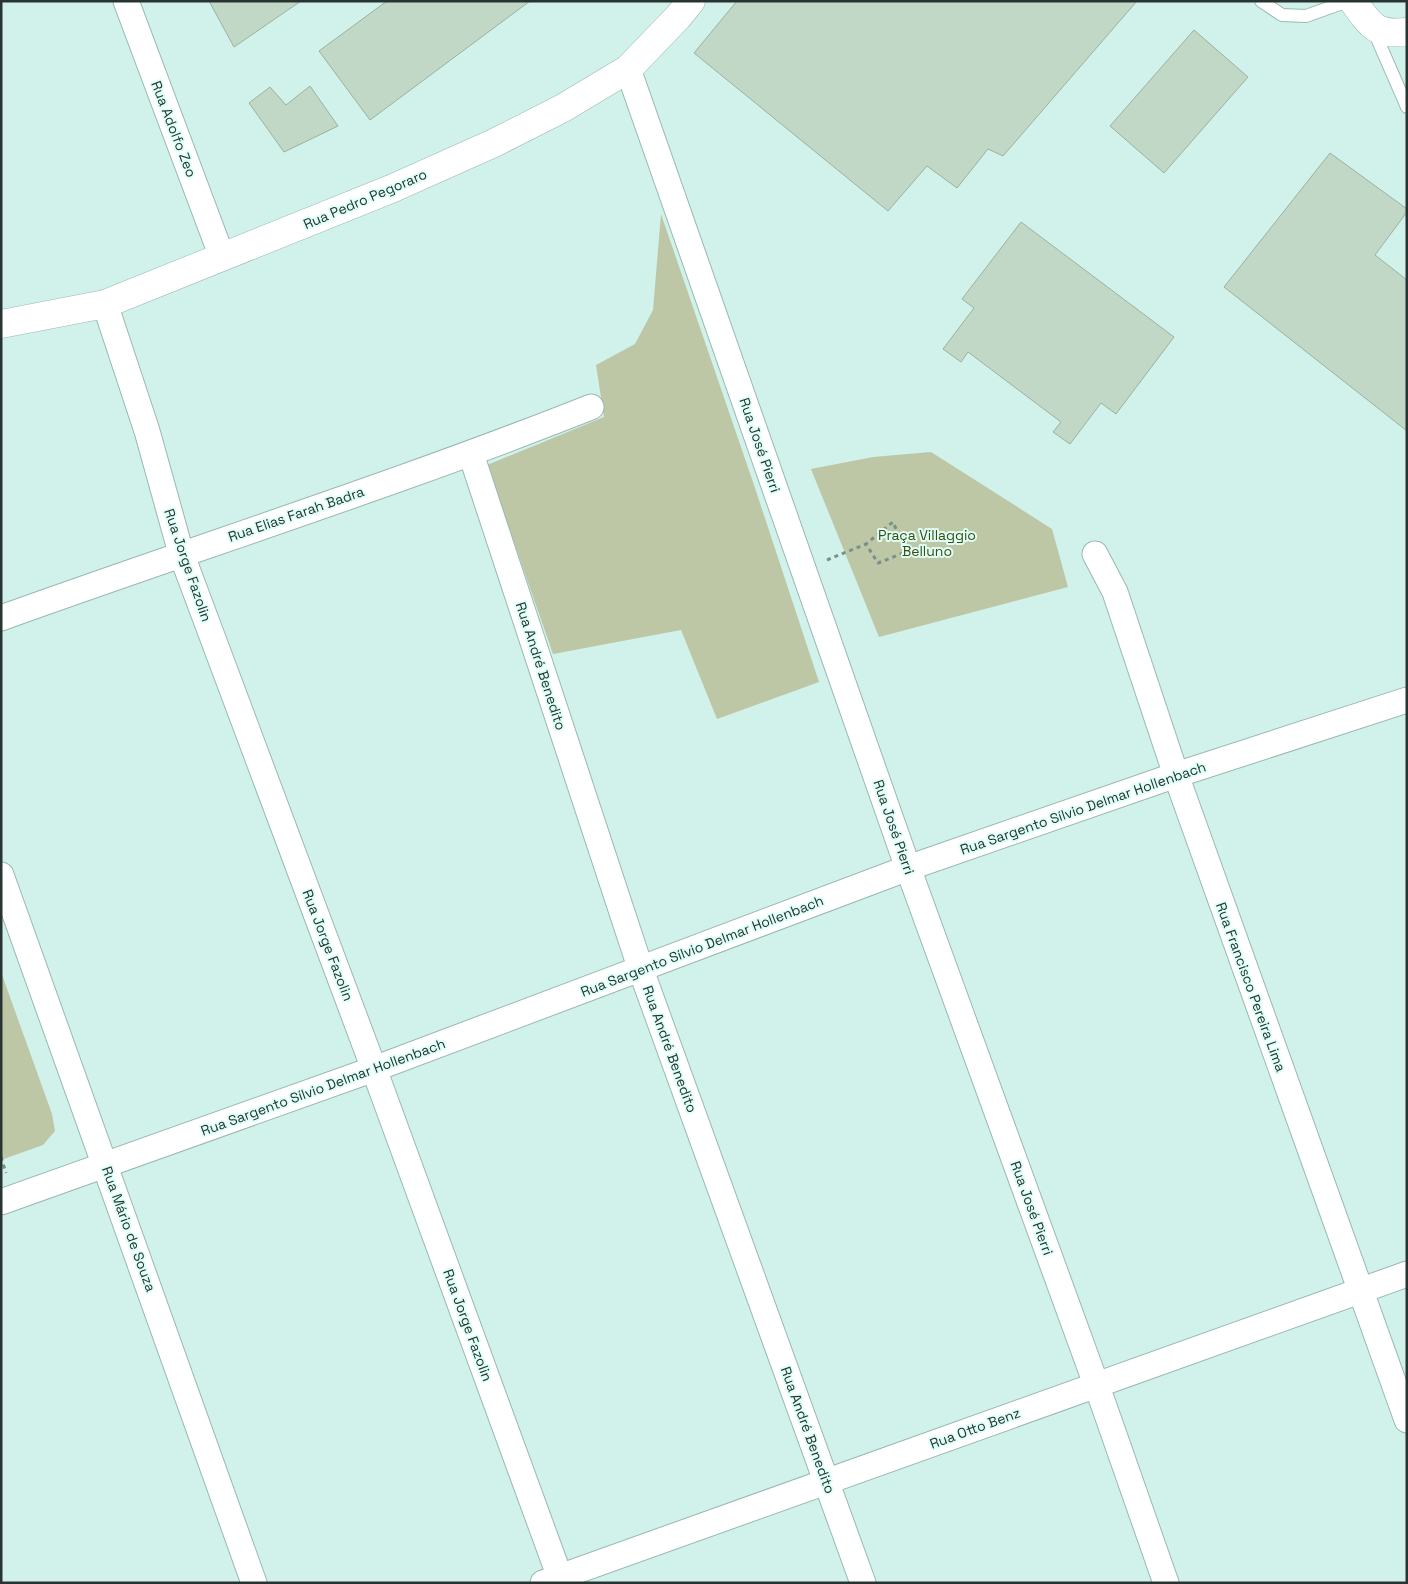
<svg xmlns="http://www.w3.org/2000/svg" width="1408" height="1584" font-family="'Space Grotesk',sans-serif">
	<rect width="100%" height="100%" fill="#d1f1eb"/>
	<g fill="#bdc7a6">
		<path d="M661,214L754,485L819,682L717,719L681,630L553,654L487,465L604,417L596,365L635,344L653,310Z"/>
		<path d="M931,452L1052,529L1068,587L879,637L811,469L873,457Z"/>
		<path d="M1,972L52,1114L55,1131L43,1145L1,1160Z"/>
	</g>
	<g fill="#c2d8c6" stroke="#9bb1a0">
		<path d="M209,1H301L234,47Z"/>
		<path d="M387,1H530L370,120L319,51Z"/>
		<path d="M737,1H1137L1003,156L988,149L957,188L927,166L888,211L694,53Z"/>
		<path d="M1194,30L1248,77L1164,173L1110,126Z"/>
		<path d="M310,86L338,126L284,152L249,103L270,87L286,105Z"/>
		<path d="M1330,153L1407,209V212L1375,255L1407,280V431L1224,287Z"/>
		<path d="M1021,222L1174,337L1116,414L1101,403L1070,444L1053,432L1061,422L968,352L961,362L943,349L974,308L962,299Z"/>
	</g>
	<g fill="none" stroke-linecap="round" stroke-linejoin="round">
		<g stroke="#99b8b2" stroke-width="14">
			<g id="lane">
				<path d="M1261,1L1282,15L1306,16L1348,1"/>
				<path d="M1373,29L1407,107"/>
			</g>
		</g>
		<g stroke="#99b8b2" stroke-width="27">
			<g id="street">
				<path d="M126,1L222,257"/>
				<path d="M628,69L908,868L1104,1406L1166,1583"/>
				<path d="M105,304L147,431L181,553L374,1069L562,1583"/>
				<path d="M471,454L641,970L863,1583"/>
				<path d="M1095,554L1115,592L1176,775L1407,1420"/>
				<path d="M1,618C198,547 397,484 591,407"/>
				<path d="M1,875L254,1583"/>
				<path d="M1,1202L374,1069L908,868L1176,775L1407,700"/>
				<path d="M543,1583L1407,1274"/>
			</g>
		</g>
		<g stroke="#99b8b2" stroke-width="29">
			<g id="secondary">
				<path d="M1353,1C1371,26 1375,35 1407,32"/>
				<path d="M1,324L105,304L391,189L494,143L563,108L628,69L678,17L691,1"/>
			</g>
		</g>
		<g stroke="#7a908b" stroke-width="3" stroke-dasharray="4 4" stroke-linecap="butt">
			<path d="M827,560L866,544L878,563L906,552L893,522L866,544"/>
			<path d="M1,1157L6,1173"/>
		</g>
		<use href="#lane" stroke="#fff" stroke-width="12"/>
		<use href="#street" stroke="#fff" stroke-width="25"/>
		<use href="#secondary" stroke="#fff" stroke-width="28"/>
	</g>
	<g text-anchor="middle" stroke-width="4" stroke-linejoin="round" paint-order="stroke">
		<g font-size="14" fill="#283431" stroke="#defff8">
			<text transform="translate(174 129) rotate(69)" y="5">Rua Adolfo Zeo</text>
			<text transform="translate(365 199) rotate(-23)" y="5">Rua Pedro Pegoraro</text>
			<text transform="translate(760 445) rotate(71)" y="5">Rua José Pierri</text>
			<text transform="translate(296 514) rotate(-19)" y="5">Rua Elias Farah Badra</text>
			<text transform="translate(188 565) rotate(71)" y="5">Rua Jorge Fazolin</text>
			<text transform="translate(541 666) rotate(72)" y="5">Rua André Benedito</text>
			<text transform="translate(1083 808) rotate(-19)" y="5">Rua Sargento Sílvio Delmar Hollenbach</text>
			<text transform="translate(894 827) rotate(71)" y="5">Rua José Pierri</text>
			<text transform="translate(328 945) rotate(69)" y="5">Rua Jorge Fazolin</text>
			<text transform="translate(702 946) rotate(-21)" y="5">Rua Sargento Sílvio Delmar Hollenbach</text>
			<text transform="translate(1251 987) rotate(70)" y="5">Rua Francisco Pereira Lima</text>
			<text transform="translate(670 1049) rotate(70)" y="5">Rua André Benedito</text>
			<text transform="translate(323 1087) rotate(-20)" y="5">Rua Sargento Sílvio Delmar Hollenbach</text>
			<text transform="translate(1032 1208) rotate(70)" y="5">Rua José Pierri</text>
			<text transform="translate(129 1229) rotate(70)" y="5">Rua Mário de Souza</text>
			<text transform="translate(468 1325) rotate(70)" y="5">Rua Jorge Fazolin</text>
			<text transform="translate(975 1428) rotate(-20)" y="5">Rua Otto Benz</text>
			<text transform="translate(808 1430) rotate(70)" y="5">Rua André Benedito</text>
		</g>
		<g font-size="14" fill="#3d4b0d" stroke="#defff8">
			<text x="927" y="540">Praça Villaggio<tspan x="927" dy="16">Belluno</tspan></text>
		</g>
	</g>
	<rect width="1408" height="1584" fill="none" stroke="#283431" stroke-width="5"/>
</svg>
